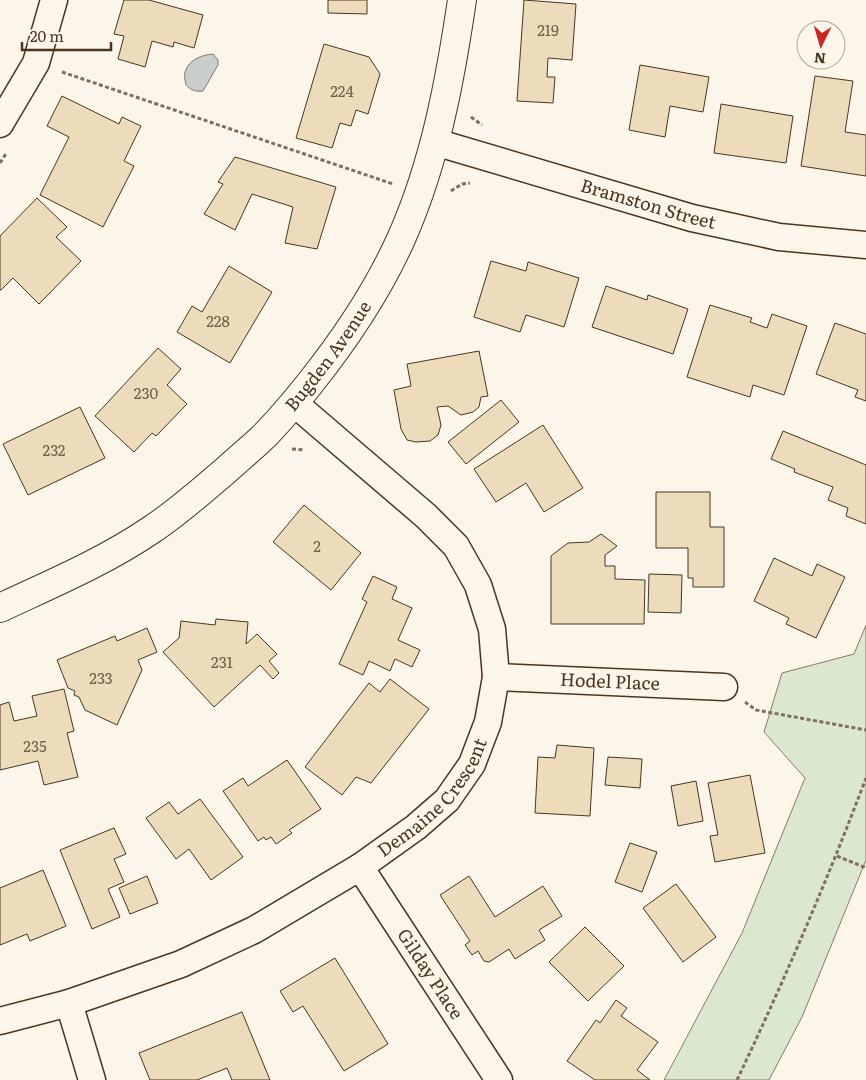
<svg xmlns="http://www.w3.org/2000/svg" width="866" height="1080" font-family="Literata,serif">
	<rect width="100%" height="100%" fill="#fbf6e9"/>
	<path fill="#dce7d0" stroke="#887966" d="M866,625V860L802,1017L769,1080H664L742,933L805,778L764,732L782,673L854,654Z"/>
	<path fill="#c9cecd" stroke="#887966" d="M213,54L218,60V65L203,91C195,92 191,90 186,85C185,81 184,75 185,72C189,59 202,55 213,54Z"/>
	<g fill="#ecdcbc" stroke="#4a3520">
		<path d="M124,0H149L203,15L194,48L174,42L173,47L152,41L145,67L118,59L124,36L114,34Z"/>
		<path d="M328,0H367V14L328,13Z"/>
		<path d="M524,0L576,4L572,60L548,58L547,77H555L553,103L517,101Z"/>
		<path d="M324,44L369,57L380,74L368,114L356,110L351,126L340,123L332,148L296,138Z"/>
		<path d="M640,65L709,77L703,112L670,106L665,137L629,130Z"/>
		<path d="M815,76L853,81L845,132L866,135V176L801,166Z"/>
		<path d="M62,96L119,124L122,117L141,126L124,161L134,166L103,227L40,195L69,137L47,126Z"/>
		<path d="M721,104L793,116L786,163L714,153Z"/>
		<path d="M235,157L336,187L317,249L285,243L293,207L252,194L235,230L204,214L223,184L218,182Z"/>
		<path d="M37,198L67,227L56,237L81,261L39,304L13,278L1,290H0V236Z"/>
		<path d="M491,261L526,271L528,262L579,278L564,327L526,315L520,332L474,317Z"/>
		<path d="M229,266L272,292L230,363L177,332L192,306L202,312Z"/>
		<path d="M606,286L647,300L648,295L688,309L673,354L592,327Z"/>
		<path d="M710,305L752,318L750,322L767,328L772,314L807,326L784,395L753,385L750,397L687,377Z"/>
		<path d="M835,323L866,334V401L855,397L858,390L816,374Z"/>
		<path d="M158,348L181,369L167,385L187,404L156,436L152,433L134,452L95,416Z"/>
		<path d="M479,351L488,396L481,397L479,407L473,412L461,415L448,406L437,407L441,425L438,435L430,441L416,442L407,440L401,429L394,390L411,386L407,364Z"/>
		<path d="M501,400L519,422L466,464L448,442Z"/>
		<path d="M80,407L105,458L28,495L3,444Z"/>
		<path d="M543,425L583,488L544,512L526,483L496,502L474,469Z"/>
		<path d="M783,431L866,465V524L846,516L848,508L828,500L833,487L794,472L795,469L771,459Z"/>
		<path d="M656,492H710V527H724V587H693V578H688V548H656Z"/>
		<path d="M304,505L361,553L331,590L273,542Z"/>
		<path d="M601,534L617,546L605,555V566H615V579L645,580L644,624H551V556L568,543L589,542Z"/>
		<path d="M774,558L812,576L817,564L845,577L816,638L786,624L789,618L754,601Z"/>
		<path d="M649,574L682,575L681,613L648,612Z"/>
		<path d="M373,576L397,587L392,599L412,608L398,640L420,650L412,667L395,659L390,671L369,661L363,675L339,664L367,602L362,599Z"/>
		<path d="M216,619L248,622L246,644L257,634L277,654L269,661L279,673L273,679L260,665L214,707L163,652L179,638L181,621L215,625Z"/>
		<path d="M147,628L157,652L138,660L142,670L117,725L85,710L79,697L74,695L75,691L68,688L57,660L115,636L117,641Z"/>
		<path d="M390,679L429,709L371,783L356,777L342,795L305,767L369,683L380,692Z"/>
		<path d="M64,689L74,731L67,733L78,777L44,785L38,761L0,770V705L9,702L14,721L37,716L32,696Z"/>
		<path d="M557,745L594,748L590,816L535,813L538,757L555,758Z"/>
		<path d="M608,757L642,759L640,788L605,785Z"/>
		<path d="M287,760L321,809L289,830L292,833L276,844L271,837L266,840L264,837L258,841L223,791L243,778L248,786Z"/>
		<path d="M750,775L765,853L715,862L710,836L718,835L708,783Z"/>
		<path d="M696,781L703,821L678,826L671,786Z"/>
		<path d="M200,799L243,857L211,880L189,849L176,859L146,818L169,802L178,814Z"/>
		<path d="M114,828L126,854L114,859L124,882L108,889L120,917L92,929L60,850Z"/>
		<path d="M630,843L657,852L642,892L615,882Z"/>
		<path d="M43,870L66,926L30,941L27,934L0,945V888Z"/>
		<path d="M147,876L158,903L130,914L119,888Z"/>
		<path d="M469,876L495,917L543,886L562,916L539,930L545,940L515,959L509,949L489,962L484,961L478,951L472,955L465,945L470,941L440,895Z"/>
		<path d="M676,884L716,937L683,962L643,908Z"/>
		<path d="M585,927L624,966L588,1001L549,962Z"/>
		<path d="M335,958L388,1044L344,1071L303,1006L293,1012L280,991Z"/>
		<path d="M616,1000L627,1008L621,1016L658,1042L637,1070L650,1080H595L567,1061L596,1020L600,1023Z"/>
		<path d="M242,1012L270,1080H232L227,1068L197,1080H150L139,1053Z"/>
	</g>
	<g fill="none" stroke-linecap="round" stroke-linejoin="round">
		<g stroke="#4a3520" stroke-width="29">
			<g id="street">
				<path d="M0,124L36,63L54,0"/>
				<path id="s1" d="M435,142L692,218L779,237L866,245"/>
				<path id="s2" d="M496,677L724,687"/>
				<path id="s3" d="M360,867L499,1080"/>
				<path d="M69,1003L92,1080"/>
				<path id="s4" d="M0,1021L69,1003L181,964L254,930L360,867L416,827L447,800L472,764L488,722L496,677L492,629L478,585L456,546L426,516L294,403"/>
			</g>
		</g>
		<g stroke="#4a3520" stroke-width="30">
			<g id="secondary">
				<path id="s5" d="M0,608C51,584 104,562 151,530C177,513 200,492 224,472C236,461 248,451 260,440C279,422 295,402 311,382C346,338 378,290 401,239C435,163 450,81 462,0"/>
			</g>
		</g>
		<g stroke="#7f6f5c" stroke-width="3" stroke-dasharray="4 2.5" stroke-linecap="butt">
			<path d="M62,72L393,184"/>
			<path d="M471,117L482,125"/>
			<path d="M0,163L7,152"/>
			<path d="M451,191L462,184L470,183"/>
			<path d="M292,449L305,450"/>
			<path d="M745,702L756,710L866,730"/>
			<path d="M837,856L866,868"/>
			<path d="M737,1080C784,981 827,881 866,778"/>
		</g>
		<use href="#street" stroke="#fbf6e9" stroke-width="26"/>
		<use href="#secondary" stroke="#fbf6e9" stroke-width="28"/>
	</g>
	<g text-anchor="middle" stroke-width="4" stroke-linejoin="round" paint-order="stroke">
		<g font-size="15" fill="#725f47">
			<text x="548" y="36">219</text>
			<text x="342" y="97">224</text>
			<text x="218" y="327">228</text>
			<text x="146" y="399">230</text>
			<text x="54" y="456">232</text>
			<text x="317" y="552">2</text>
			<text x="222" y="668">231</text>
			<text x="101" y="684">233</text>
			<text x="35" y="752">235</text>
		</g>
		<g font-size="18" fill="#4a3520" stroke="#fbf6e9">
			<text dy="6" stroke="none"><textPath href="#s1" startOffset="222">Bramston Street</textPath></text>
			<text dy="6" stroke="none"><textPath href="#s5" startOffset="420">Bugden Avenue</textPath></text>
			<text dy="6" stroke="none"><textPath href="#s2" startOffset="114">Hodel Place</textPath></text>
			<text dy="6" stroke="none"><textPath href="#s4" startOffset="496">Demaine Crescent</textPath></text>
			<text dy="6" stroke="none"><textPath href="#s3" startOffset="128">Gilday Place</textPath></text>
		</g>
	</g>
	<g transform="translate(821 45) rotate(185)"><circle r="24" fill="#fbf6e9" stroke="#b4a999"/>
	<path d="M0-4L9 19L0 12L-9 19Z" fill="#c62828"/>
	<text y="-8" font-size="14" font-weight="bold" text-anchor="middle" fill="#4a3520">N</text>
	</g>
	<path d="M22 42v8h89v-8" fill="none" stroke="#4a3520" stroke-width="2.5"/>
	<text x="30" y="42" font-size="15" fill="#4a3520" stroke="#fbf6e9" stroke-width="4" paint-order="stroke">20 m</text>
</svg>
